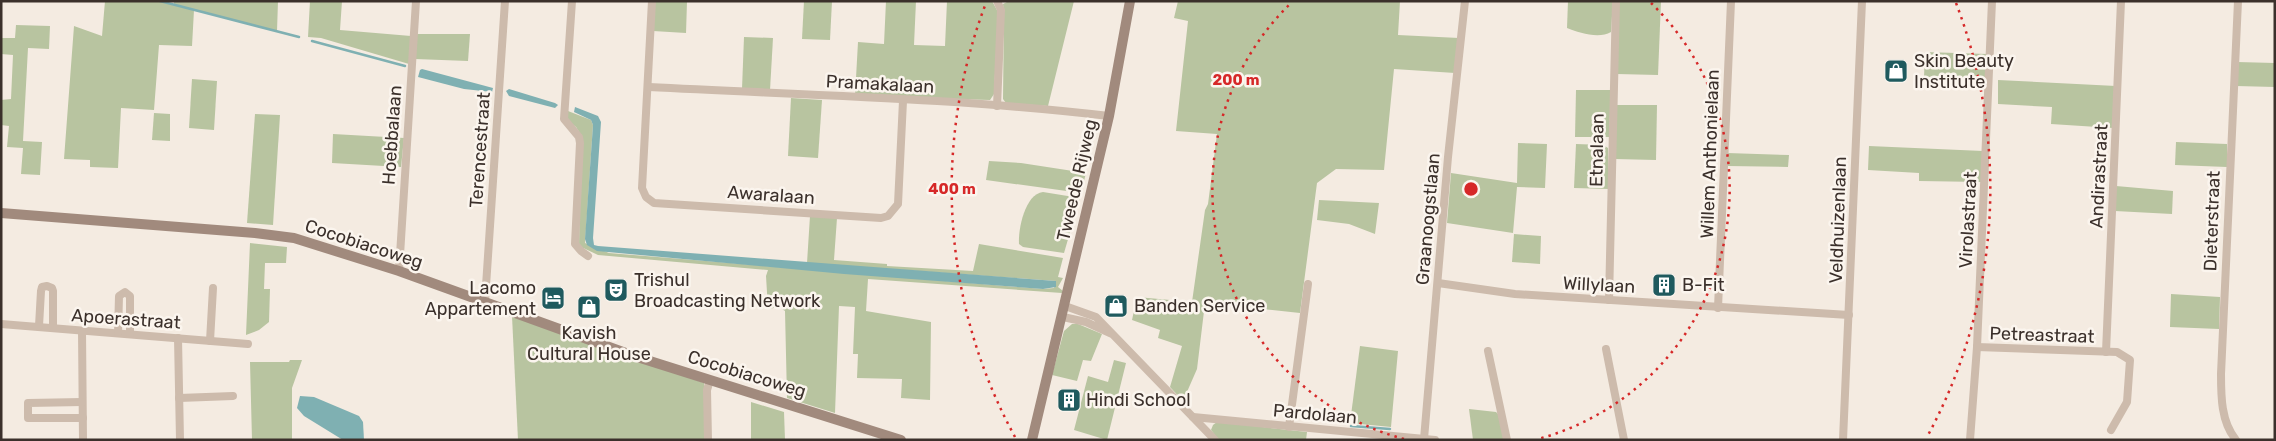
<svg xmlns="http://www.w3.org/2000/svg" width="2276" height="441" font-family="Rubik,sans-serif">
	<rect width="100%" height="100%" fill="#f4ebe1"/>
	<g fill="#b8c4a0">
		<path d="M105,1H160L174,5V1H278L277,31L194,10L192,46L159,45L154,110L121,108L118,168L90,167V160L64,159L74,26L102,36Z"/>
		<path d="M310,1H342L340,30L411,36L409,64L321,38L308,37Z"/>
		<path d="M653,1H687L686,33L653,31Z"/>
		<path d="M804,1H832L830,40L802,39Z"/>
		<path d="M886,1H916L914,45L945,46L947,1H992L998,12L994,94L990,100L855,96L858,42L884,44Z"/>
		<path d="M1009,1H1074L1048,106L1006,103L1003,99L1004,13L1003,4Z"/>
		<path d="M1178,1H1400L1398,35L1459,38L1455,73L1394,69L1384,170L1336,169L1317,183L1300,313L1205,303L1197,369L1183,401L1170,387L1182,346L1158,338L1160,330L1132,320L1137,297L1192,302L1205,210L1208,204L1217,134L1176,131L1188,21L1174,18Z"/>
		<path d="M1568,1H1613L1611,32C1599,39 1579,33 1567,28Z"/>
		<path d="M1619,1H1661L1658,75L1617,74Z"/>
		<path d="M16,25L50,26L49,49L28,48L23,141L42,142L40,175L21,174L23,148L7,147L9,126L1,125V100L11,99L13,55L1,54V38H15Z"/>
		<path d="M417,34H470L468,61L415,59Z"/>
		<path d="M744,37L773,38L770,90L742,89Z"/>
		<path d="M1925,52L1987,54L1986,79L1924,77Z"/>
		<path d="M2237,62L2275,63V87L2236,86Z"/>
		<path d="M192,79L217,81L214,130L189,128Z"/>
		<path d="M1998,80L2116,86L2113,128L2051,124L2052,107L1998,104Z"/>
		<path d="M1576,90H1611L1609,137H1575Z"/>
		<path d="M791,98L822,100L818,158L788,156Z"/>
		<path d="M1617,105H1657L1656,160L1615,159Z"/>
		<path d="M568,111L591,120L593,125L585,243L609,253L1043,289L1054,288L1056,281L807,263L810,216L837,218L834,260L887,264V266L973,271L979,244L1063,258L1058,277L1063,278L1058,287L1063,291L1062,293L868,279L866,311L931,322L930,400L901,398L902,379L857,378L858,354H853L855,307L839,306L835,413L787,398L785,311L779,307L768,309L766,276L768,270L598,255L579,246L581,135L576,127L567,120Z"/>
		<path d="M154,113L170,114V141L152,140Z"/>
		<path d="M255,114L280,115L273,225L247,223Z"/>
		<path d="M333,134L404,138L401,167L332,163Z"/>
		<path d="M2176,142L2227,144V167L2175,165Z"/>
		<path d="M1518,143L1547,144L1545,188L1517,187L1513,233L1447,223L1451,173L1517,183Z"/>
		<path d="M1576,144L1603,145L1608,148L1609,189L1574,188Z"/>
		<path d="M1869,146L1983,151L1981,182L1919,181V173L1868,170Z"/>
		<path d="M1727,153L1789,155L1788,167L1727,166Z"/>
		<path d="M989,161L1021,163L1086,173L1081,193L986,180Z"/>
		<path d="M2116,186L2173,191L2172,214L2115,211Z"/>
		<path d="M1043,192L1080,198L1064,253L1023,247L1019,244C1018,229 1025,194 1043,192Z"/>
		<path d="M1319,200L1379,203L1375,234L1349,224L1317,220Z"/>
		<path d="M1514,234L1541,236L1540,264L1512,262Z"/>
		<path d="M250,243L287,247L286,263H265L264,289H270L269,322L259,330L246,335Z"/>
		<path d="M2171,294L2220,297L2219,329L2170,327Z"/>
		<path d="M512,316L704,383L706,440H518Z"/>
		<path d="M1072,324H1078L1102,334L1091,361L1083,360L1077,381L1052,375L1064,331Z"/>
		<path d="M1360,346L1398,351L1391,427L1350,423Z"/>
		<path d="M290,360H302L292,388V440H252L250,362H289Z"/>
		<path d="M1114,360L1126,363L1107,440L1074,430L1088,376L1108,382Z"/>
		<path d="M751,402L784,412L785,440H751Z"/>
		<path d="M1469,409L1496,412L1499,415L1505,440H1473Z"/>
		<path d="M1217,422L1307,432L1306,440H1219L1211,430L1213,425Z"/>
	</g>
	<g fill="#7fb0b2">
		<path d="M422,69L493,88L492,92L464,89L418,77L420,70Z"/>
		<path d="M509,89L555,103L558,105L555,108L509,96L506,91Z"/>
		<path d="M575,107L598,116L601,122L593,238L594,245L598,246L1056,281V287L1043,289L844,274L597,251L587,245L585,239L593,125L591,120L574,112Z"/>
		<path d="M300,396L314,397L359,416L363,422L364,440H343L304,416L297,408Z"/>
	</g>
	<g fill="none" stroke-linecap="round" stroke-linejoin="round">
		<g stroke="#7fb0b2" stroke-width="2.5">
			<path d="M160,1L299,37"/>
			<path d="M312,41L405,66"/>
			<path d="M1351,426L1390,429"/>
		</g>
		<g stroke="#cdbbac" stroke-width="8">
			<path d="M572,1L564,119L579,137L580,143L575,244L581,251L588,256"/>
			<path d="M652,1L642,188L646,197L654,203L881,218L888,216L898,204L903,101"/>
			<path d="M997,1L1001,10L997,106"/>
			<path d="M649,87C802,95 957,98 1109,116"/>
			<path d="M399,271L416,1"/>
			<path d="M1438,283L1515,294L1849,315"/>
			<path d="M1609,300L1616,1"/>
			<path d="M485,301L505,1"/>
			<path d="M1065,306L1096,317L1215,440"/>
			<path d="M1718,308L1731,1"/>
			<path d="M1063,317L1086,322L1110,333"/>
			<path d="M1,324L248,344"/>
			<path d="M39,326L41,291L42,287L47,286L52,288L53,291V328"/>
			<path d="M82,331L83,440"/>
			<path d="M118,333L119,296L125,292L130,296V334"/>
			<path d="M178,338L180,440"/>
			<path d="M210,341L213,288"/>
			<path d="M1977,347L2117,352L2130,360L2127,402L2111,430"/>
			<path d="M1606,349L1624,440"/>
			<path d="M1488,351L1507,440"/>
			<path d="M2106,352L2121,1"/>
			<path d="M179,398L233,396"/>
			<path d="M82,402L28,403V418H83"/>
			<path d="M1193,417L1435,440"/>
			<path d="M1289,427L1308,284"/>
			<path d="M1424,439L1448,157L1465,1"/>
			<path d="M708,440L707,390L710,380"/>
			<path d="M1843,440L1862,1"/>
			<path d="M1970,440L1977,347L1992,1"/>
			<path d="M2236,440C2221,422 2221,396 2221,374L2238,1"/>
		</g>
		<g stroke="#a18a7d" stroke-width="10">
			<path d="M1,213L255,233L294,238L399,271L634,356L901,440"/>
			<path d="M1032,440L1109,116L1130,1"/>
		</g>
	</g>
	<g fill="none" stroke="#d62828" stroke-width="2.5" stroke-dasharray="2.5 5">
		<path d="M1404 439A259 259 0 0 1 1291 3M1651 3A259 259 0 0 1 1538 439"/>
		<path d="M1015 437A519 519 0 0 1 986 3M1956 3A519 519 0 0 1 1927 437"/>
	</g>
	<defs>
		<g id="shop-square" transform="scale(1.25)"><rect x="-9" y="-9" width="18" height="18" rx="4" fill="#1f5a5e" stroke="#fbf5ee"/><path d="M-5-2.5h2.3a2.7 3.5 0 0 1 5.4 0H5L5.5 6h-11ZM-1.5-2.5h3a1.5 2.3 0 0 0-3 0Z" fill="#fff"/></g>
		<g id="building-square" transform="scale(1.25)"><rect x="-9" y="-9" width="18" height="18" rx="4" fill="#1f5a5e" stroke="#fbf5ee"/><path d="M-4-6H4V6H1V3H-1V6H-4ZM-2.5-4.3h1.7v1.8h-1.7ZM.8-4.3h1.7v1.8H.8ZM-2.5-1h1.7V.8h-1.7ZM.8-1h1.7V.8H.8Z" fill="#fff"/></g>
		<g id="theatre-square" transform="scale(1.25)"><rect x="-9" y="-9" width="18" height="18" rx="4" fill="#1f5a5e" stroke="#fbf5ee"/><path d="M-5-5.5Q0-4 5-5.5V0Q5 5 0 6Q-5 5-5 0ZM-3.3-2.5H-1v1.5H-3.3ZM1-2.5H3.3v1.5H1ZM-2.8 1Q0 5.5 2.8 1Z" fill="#fff"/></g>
		<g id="hotel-square" transform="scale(1.25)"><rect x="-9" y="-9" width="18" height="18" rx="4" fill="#1f5a5e" stroke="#fbf5ee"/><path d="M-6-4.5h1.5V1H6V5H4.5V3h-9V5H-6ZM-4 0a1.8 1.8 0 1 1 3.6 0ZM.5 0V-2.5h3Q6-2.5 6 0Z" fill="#fff"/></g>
	</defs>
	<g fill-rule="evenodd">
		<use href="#shop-square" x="1896" y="71"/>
		<use href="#building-square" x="1664" y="285"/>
		<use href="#theatre-square" x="616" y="290"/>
		<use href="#hotel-square" x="553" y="298"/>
		<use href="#shop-square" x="1116" y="306"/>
		<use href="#shop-square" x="589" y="307"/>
		<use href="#building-square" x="1069" y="400"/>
	</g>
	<g text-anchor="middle" stroke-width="5" stroke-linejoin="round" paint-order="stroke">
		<g font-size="18" fill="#3b302b" stroke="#fbf5ee" text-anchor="start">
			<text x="1914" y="67">Skin Beauty<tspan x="1914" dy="21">Institute</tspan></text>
			<text x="634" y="286">Trishul<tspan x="634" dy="21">Broadcasting Network</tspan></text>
			<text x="1682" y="291">B-Fit</text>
			<text x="536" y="294" text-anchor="end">Lacomo<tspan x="536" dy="21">Appartement</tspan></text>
			<text x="1134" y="312">Banden Service</text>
			<text x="589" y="339" text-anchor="middle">Kavish<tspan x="589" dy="21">Cultural House</tspan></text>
			<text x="1086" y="406">Hindi School</text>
		</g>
		<g font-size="18" fill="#3b302b" stroke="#fbf5ee">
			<text transform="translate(880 84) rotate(3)" y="6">Pramakalaan</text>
			<text transform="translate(392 135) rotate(-86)" y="6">Hoebbalaan</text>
			<text transform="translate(480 150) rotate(-86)" y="6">Terencestraat</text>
			<text transform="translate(1597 150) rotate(-89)" y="6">Etnalaan</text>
			<text transform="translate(1710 154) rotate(-88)" y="6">Willem Anthonielaan</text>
			<text transform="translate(2099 176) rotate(-87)" y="6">Andirastraat</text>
			<text transform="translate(1077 180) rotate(-77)" y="6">Tweede Rijweg</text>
			<text transform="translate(771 195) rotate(4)" y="6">Awaralaan</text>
			<text transform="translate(1428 219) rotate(-85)" y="6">Graanoogstlaan</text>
			<text transform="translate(1838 220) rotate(-88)" y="6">Veldhuizenlaan</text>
			<text transform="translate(1968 220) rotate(-87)" y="6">Virolastraat</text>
			<text transform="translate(2212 221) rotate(-88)" y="6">Dieterstraat</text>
			<text transform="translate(364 244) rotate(18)" y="6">Cocobiacoweg</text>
			<text transform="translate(1599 285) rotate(3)" y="6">Willylaan</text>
			<text transform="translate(126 319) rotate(4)" y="6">Apoerastraat</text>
			<text transform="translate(2042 335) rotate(2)" y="6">Petreastraat</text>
			<text transform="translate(747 374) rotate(17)" y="6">Cocobiacoweg</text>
			<text transform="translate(1315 414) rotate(5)" y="6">Pardolaan</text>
		</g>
	</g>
	<circle cx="1471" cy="189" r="8" fill="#d62828" stroke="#fbf5ee" stroke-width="2.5"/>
	<g font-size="15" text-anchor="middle" font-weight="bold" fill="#d62828" stroke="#fbf5ee" stroke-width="5" stroke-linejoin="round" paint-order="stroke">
		<text x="1236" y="85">200 m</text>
		<text x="952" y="194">400 m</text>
	</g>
	<rect width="2276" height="441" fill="none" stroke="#3b302b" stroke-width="5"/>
</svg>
